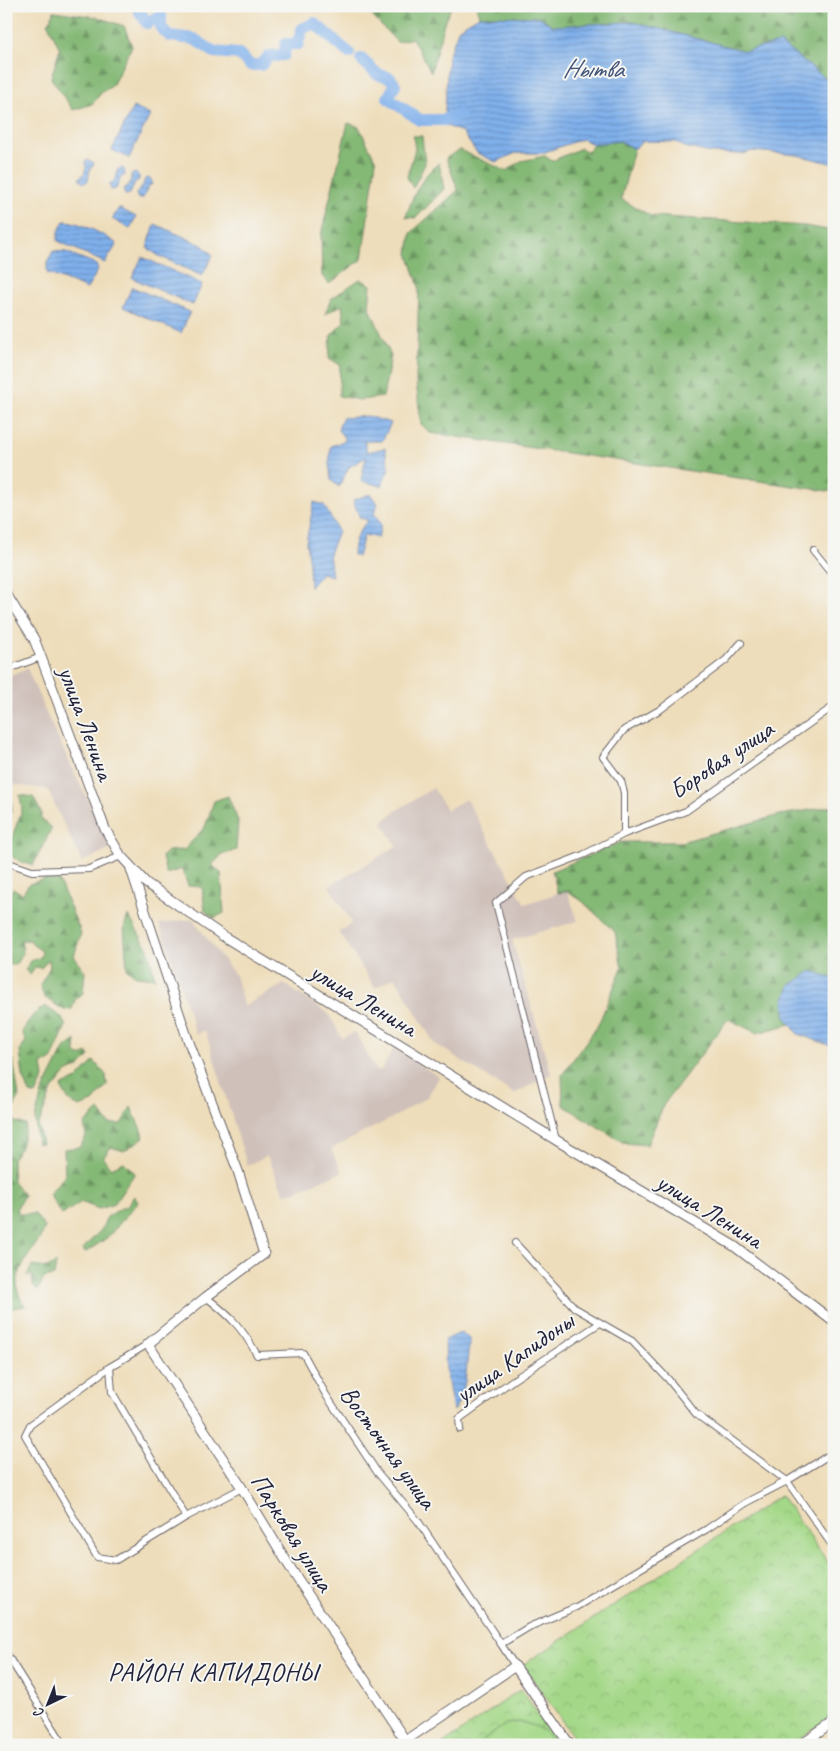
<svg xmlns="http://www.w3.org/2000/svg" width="840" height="1751" font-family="Caveat,sans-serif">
	<defs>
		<pattern id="forest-firs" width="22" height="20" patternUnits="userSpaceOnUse" patternTransform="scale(1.25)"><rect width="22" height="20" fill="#83b874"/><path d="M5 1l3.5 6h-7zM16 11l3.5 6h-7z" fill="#6b9560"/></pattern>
		<pattern id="park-crowns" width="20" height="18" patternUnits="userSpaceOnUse" patternTransform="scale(1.25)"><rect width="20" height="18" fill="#a4d888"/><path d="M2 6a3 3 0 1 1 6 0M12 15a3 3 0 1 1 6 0" fill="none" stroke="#8db976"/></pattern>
		<pattern id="water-rules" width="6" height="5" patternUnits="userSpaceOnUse" patternTransform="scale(1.25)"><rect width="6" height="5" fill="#80b0eb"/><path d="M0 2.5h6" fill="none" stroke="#688fc0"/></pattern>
	</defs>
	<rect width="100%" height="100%" fill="#f6f6f2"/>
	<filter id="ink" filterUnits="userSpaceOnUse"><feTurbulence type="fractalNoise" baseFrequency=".02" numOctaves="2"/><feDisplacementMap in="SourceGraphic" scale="10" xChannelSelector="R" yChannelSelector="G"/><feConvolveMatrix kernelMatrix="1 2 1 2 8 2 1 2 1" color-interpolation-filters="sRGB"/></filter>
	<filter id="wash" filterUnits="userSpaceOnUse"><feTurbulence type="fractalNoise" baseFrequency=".0096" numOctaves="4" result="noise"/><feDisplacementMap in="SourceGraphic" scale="20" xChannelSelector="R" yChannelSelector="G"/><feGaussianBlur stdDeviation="1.12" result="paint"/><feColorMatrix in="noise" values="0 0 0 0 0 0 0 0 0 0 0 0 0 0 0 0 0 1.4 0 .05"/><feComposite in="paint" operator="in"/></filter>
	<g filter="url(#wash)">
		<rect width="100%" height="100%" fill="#eeddba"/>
		<g fill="#cfc0ba">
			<path d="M27,668L45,711L111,848L82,862L47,789L6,784V677Z"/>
			<path d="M433,788L447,810L466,799L525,904L567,890L578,921L512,940L551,1074L514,1094L434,1043L395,977L375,988L339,932L352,923L329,886L397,846L382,822L394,812Z"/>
			<path d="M192,919L235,975L244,1006L284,984L328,1013L342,1038L355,1032L377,1072L382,1069L394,1048L439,1077L427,1097L394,1117L331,1149L342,1172L285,1195L267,1156L247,1165L205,1030L196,1035L167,945L159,924Z"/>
		</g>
		<g fill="url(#forest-firs)" stroke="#526d58">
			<path d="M316,6H343L342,10L318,11Z"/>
			<path d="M375,6H452L444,23L431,72L412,38L397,42L373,17Z"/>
			<path d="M476,6H834V80L830,82L780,43L745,51L633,22L553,26L539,17L479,16Z"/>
			<path d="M54,11L97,17L124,26L132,46L112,86L102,92L92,104L73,110L51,78L60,49L48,24Z"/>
			<path d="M348,123L359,127L376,161L362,259L329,284L322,276L321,235Z"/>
			<path d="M413,136H422L425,164L413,188L407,177L415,149Z"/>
			<path d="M620,141L634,149L621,199L651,216L805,226L834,231V492L430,433L421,424L416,381L419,287L408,253L411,233L458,190L446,158L460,150L506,171L521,161L545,156L552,161L581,148L588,152L593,144Z"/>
			<path d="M439,163L444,189L416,218L406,217C412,197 422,175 439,163Z"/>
			<path d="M360,279L371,285L369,306L391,356L383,397L360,400L339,396L340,365L329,358L331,335L344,322L342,305L325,314L331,299Z"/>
			<path d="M6,795L11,797L12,810L6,818Z"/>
			<path d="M20,795L33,797L42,814L40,818L52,828L33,865L23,863L6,853L22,810Z"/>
			<path d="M228,796L238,821L236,850L222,855L212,865L221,873L224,913L214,918L205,911L202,887L188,886L182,869L166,874L162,857L167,851L184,850L205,827L214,801Z"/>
			<path d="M834,806V979L812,971L786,1018L791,1024L757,1033L728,1019L664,1104L647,1145L624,1143L563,1105L562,1075L598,1025L622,968L615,932L582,901L568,891L558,893L552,871L621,842H681L780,815Z"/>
			<path d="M48,878L59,881L81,933L74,956L85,972L83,993L75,1000L72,1009L64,1010L44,997L40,985L50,967L49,959L41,968L35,967L30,975L25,970L31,961L41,957L42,951L33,945L30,940H21L23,953L15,965H6V898L13,888L22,894L29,884Z"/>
			<path d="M128,915L148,949L155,978L136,976L127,969L124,928Z"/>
			<path d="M45,1006L61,1017L66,1026L52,1059L42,1065L44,1077L36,1095L30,1093L23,1076L20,1051L26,1041L22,1032L33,1015Z"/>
			<path d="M76,1040L75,1052L79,1056L88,1053L90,1056L79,1067L66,1073L52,1090L38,1126L42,1144L37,1143L35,1118L42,1093L64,1049Z"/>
			<path d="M6,1060H13L19,1097L11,1114L15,1122L26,1125L21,1147L12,1159L13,1181L24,1195L17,1208L19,1214H35L45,1228C33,1256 3,1275 25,1306L6,1309Z"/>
			<path d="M94,1061L106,1075L107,1085L93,1102L79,1107L69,1101L61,1087L77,1079Z"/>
			<path d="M131,1107L144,1137L124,1151L111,1147L103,1158L111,1168L124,1162L135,1173L114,1204L99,1209L81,1202L62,1215L49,1194L65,1176L64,1149L80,1147L86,1136L84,1124L99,1110L109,1124H121Z"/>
			<path d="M134,1196L138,1202L108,1237L85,1253L83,1249L101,1230L107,1217L123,1207H127Z"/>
			<path d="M56,1263L54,1276L44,1278L38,1290L33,1286L32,1275L27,1276L32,1266L47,1268Z"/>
		</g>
		<g fill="url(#park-crowns)" stroke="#637d62">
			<path d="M781,1495L834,1571V1714L790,1745H579L523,1665Z"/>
			<path d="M521,1689L559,1745H442Z"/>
		</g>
		<path fill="#a4d888" stroke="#637d62" d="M519,1722C538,1726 544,1728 554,1745H477L506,1724Z"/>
		<g fill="url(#water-rules)" stroke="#516993">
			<path d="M479,16L540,17L553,26L633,22L745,51L780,43L830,82H834V164L797,155L752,151L744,154L711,153L684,147L676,142L643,141L634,149L620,141L593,144L582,139L542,153H516L496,162L477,153L462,132L444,125L448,56L459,28Z"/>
			<path d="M133,107L150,115L129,158L112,150Z"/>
			<path d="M88,160L93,162L94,165L90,169L88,181L83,183L79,178L84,174L86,167L85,162Z"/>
			<path d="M121,168L124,169L125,175L121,177L116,189L111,190L109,184L114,181L117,175V170Z"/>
			<path d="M135,173L139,176V180L135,182L130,194L125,195L123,189L128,186L131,180V175Z"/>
			<path d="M146,178L151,179L152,184L148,187L143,198L138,199L136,194C140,188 143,189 144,181Z"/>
			<path d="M119,208L136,217L130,229L112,219Z"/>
			<path d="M64,221C79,221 105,235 117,244L105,263L58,241V233Z"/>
			<path d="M155,224L202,245L213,255L202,276L159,256L147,248Z"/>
			<path d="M53,251L66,252L96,264L98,270L87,289L47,273V263Z"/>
			<path d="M142,257L202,284L193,305L132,278Z"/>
			<path d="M132,287L190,312L181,333L123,307Z"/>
			<path d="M367,416L391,423L382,441H364L367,452L385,448L389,468L382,486L361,481L366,457L349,467L339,487L331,480L329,463L331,446L346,440L338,430L342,418Z"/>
			<path d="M370,494L378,504L374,513L381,525L378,538L364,535L358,557L353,555C353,540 358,532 368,520L360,518L353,500Z"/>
			<path d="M314,502L324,505L338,531L329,554L332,576L322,573L310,587L309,565L306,542Z"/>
			<path d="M812,971L834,979V1047L798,1034L786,1018L784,1002L790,985Z"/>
			<path d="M462,1332L470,1340C465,1365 469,1390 453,1411L446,1371L445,1340Z"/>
		</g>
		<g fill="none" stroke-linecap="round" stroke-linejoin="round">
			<g stroke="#80b0eb" stroke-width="12">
				<path d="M138,6V9L147,23L161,15V28L170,36L194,39L214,52L239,54L250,65H261L269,56L284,55L286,44H298L302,29L314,23L349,53"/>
				<path d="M361,59L377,74L390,78L395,85L388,98L420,120H444L459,115"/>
			</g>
		</g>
	</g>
	<g filter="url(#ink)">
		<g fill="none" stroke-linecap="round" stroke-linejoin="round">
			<g stroke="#696367" stroke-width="8">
				<g id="street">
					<path d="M813,550L834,576"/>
					<path d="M6,670L41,657"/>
					<path d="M624,834V793L621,781L603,757L624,730L661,709L726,660L741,643"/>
					<path d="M6,862L32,871L89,869L121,856"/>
					<path d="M556,1140L496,903L526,877L583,855L624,834L686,811L834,706"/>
					<path d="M515,1243L575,1308L632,1341L668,1379L696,1414L787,1481L834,1548"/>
					<path d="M206,1297C230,1316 242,1327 257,1355L303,1353L326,1395L377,1472L418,1521L501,1644L515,1666"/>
					<path d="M148,1344L110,1367L30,1425L25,1435L97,1557L116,1560L186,1517L242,1488"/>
					<path d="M110,1367L112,1392L186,1517"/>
					<path d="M460,1429L459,1419L513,1380L600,1323"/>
					<path d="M501,1644L529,1627L576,1607L707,1529L745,1503L787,1481L834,1452"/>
					<path d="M6,1653L64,1745"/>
				</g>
			</g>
			<g stroke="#696367" stroke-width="11">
				<g id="secondary">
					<path d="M6,594L34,639L41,657L105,829L121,856L146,883L223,936L556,1140L734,1246L834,1322"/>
					<path d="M131,869L187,1037L238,1171L264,1254L206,1297L148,1344L242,1488L293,1572L405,1740"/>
					<path d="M399,1745L515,1666L570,1745"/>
					<path d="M801,1745L834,1722"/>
				</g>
			</g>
			<use href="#street" stroke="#fff" stroke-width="6"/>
			<use href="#secondary" stroke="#fff" stroke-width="9"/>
		</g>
	</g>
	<g text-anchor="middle" stroke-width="4" stroke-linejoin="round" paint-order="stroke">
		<g font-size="25" fill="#22223b" stroke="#f6f6f2">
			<text transform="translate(87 723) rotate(70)" y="9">улица Ленина</text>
			<text transform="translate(721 759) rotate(-34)" y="9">Боровая улица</text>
			<text transform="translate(364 999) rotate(31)" y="9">улица Ленина</text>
			<text transform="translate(710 1210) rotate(32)" y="9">улица Ленина</text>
			<text transform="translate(514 1357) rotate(-35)" y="9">улица Капидоны</text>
			<text transform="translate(389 1447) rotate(54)" y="9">Восточная улица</text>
			<text transform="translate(293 1532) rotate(58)" y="9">Парковая улица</text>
		</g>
		<g font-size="26" font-style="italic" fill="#435479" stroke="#f6f6f2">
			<text transform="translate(593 68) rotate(1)" y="9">Нытва</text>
		</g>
		<g font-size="26" letter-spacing="1" fill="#22223b" stroke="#f6f6f2">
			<text x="213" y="1681">РАЙОН КАПИДОНЫ</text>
		</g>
	</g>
	<rect width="840" height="1751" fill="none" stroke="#f6f6f2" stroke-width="25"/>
	<g transform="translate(48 1704) rotate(223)" stroke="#f6f6f2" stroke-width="4" paint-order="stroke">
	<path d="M0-4L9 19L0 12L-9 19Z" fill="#22223b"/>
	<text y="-8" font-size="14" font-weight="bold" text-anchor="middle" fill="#22223b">С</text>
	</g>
</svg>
